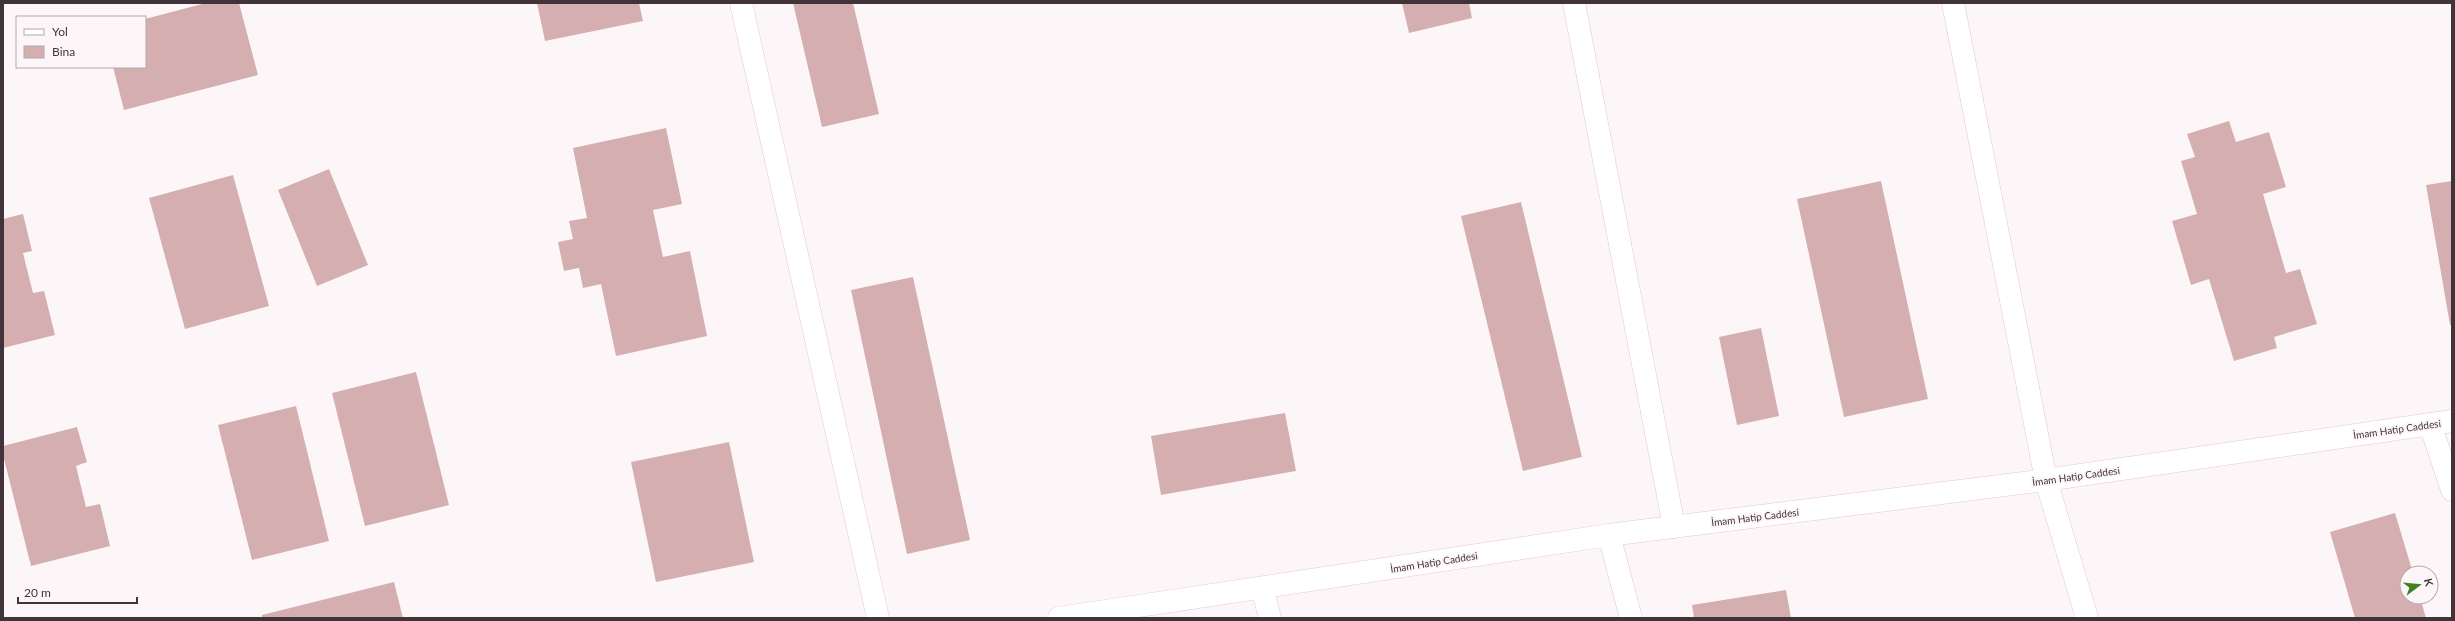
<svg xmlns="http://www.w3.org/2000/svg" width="2455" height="621" font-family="Lato,sans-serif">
	<rect width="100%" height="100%" fill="#fdf6f9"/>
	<g fill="#d5afb0">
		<path d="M206,3H239L258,75L124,110L113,67H145V19Z"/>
		<path d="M537,3H639L643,21L545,41Z"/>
		<path d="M793,3H853L879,114L822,127Z"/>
		<path d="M1402,3H1469L1472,18L1409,33Z"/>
		<path d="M2229,121L2236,142L2269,132L2286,187L2263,194L2286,273L2300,269L2317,324L2274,337L2277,348L2234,361L2209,279L2191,285L2172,221L2197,214L2181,161L2195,157L2187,134Z"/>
		<path d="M666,128L682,204L653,210L663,257L690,251L707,336L616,356L601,284L583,288L579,268L564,271L558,242L573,239L569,221L587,218L573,148Z"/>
		<path d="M329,169L368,265L317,286L278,190Z"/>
		<path d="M233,175L269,306L185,329L149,198Z"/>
		<path d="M1881,181L1928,399L1844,417L1797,199Z"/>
		<path d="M2452,181V325H2450L2426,185Z"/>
		<path d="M1521,202L1582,457L1523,471L1461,216Z"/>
		<path d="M23,214L32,251L23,253L33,293L44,291L55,335L3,348V219Z"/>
		<path d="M913,277L970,540L907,554L851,290Z"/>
		<path d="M1761,328L1779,416L1737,425L1719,337Z"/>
		<path d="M416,372L449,505L365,526L332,393Z"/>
		<path d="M296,406L329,541L252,560L218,425Z"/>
		<path d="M1285,413L1296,471L1161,495L1151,436Z"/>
		<path d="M77,427L87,462L76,466L86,507L100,504L110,546L31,566L3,455V446Z"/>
		<path d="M729,442L754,562L656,582L631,462Z"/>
		<path d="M2395,513L2413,573H2407V597H2420L2426,618H2355L2330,532Z"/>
		<path d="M394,582L403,618H262V615Z"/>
		<path d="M1786,590L1791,618H1694L1692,605Z"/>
	</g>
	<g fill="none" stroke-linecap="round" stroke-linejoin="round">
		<g stroke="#e6c5d5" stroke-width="23">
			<g id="minor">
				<path d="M741,3L878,618"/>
				<path d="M1574,3L1674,527"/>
				<path d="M1953,3L2046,480L2087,618"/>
				<path d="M2430,424L2452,490"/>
				<path d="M1609,535L1631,618"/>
				<path d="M1262,588L1270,618"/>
			</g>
		</g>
		<g stroke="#e6c5d5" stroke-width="23">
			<path id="tertiary" d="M1059,618L1609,535L2046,480L2452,421"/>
		</g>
		<use href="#minor" stroke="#fff" stroke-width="22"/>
		<use href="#tertiary" stroke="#fff" stroke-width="22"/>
	</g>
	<g text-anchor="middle" stroke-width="4" stroke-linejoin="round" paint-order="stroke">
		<g font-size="10" fill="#41333a" stroke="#fdf6f9">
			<text transform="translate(2397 429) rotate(-8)" y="4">İmam Hatip Caddesi</text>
			<text transform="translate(2076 476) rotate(-8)" y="4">İmam Hatip Caddesi</text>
			<text transform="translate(1755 517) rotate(-7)" y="4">İmam Hatip Caddesi</text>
			<text transform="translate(1434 562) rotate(-9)" y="4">İmam Hatip Caddesi</text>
		</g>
	</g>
	<rect width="2455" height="621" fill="none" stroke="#41333a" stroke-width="8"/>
	<rect x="16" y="16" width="130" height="52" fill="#fdf6f9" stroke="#b2a8ad"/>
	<rect x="24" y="29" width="20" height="6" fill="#ffffff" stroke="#b2a8ad"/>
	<text x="52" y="36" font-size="12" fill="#41333a">Yol</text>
	<rect x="24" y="46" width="20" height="12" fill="#d5afb0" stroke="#b2a8ad"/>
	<text x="52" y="56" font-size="12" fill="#41333a">Bina</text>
	<g transform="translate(2419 585) rotate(74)"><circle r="19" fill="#fdf6f9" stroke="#b2a8ad"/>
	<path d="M0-3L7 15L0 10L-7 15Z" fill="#408223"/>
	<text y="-6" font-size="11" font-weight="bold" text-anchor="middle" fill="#41333a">K</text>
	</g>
	<path d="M18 597v6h119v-6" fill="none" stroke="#41333a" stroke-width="2"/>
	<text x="24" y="597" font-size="12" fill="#41333a" stroke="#fdf6f9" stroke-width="3" paint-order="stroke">20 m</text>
</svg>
